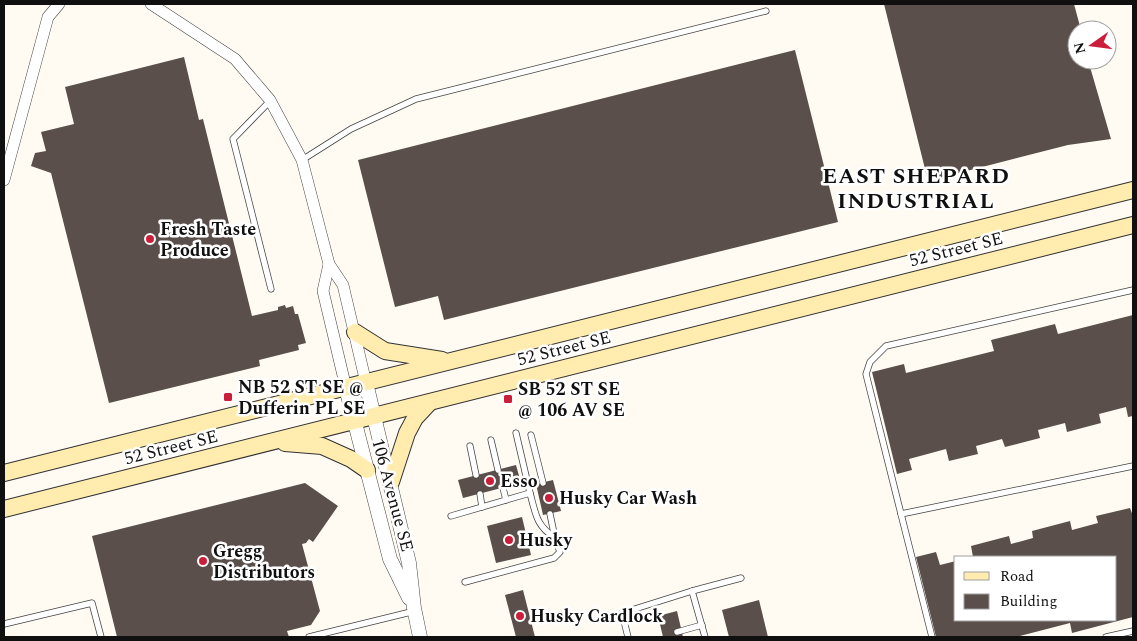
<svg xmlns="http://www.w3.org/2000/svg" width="1137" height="641" font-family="Spectral,serif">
	<rect width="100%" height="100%" fill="#fffbf3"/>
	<g fill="#5a4f4b">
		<path d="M884,4H1074L1081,30H1077V60H1088L1111,139L1068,145L928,181Z"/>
		<path d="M795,50L838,222L444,320L438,296L395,307L358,160Z"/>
		<path d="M184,57L199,120L203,119L252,316L278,310V307L285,305L286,308L293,306L295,314H298L306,343L298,345L299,350L259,360L260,366L109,403L51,173L31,166L35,153L46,151L41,132L74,124L65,87Z"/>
		<path d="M1133,315V416L1128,417L1126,407L1099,414L1101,423L1067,432L1065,423L1038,430L1040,438L1005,447L1002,439L976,446L978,454L949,461L946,449L909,459L912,470L897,474L872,372L904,364L906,373L994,351L991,340L1055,324L1058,334Z"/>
		<path d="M516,465L521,483L463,498L458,480Z"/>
		<path d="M553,480L561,511L543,515L536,484Z"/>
		<path d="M305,483L338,506L313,542L309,539L306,543L302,544L320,611L311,625L287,631L289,637H117L92,536Z"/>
		<path d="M1130,508L1133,516V617L1072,633L1070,623L1016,637H936L916,557L936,552L940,565L956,561V620H1116V557H973L971,546L1009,536L1011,544L1033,538L1032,531L1070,521L1072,530L1098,523L1096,516Z"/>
		<path d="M522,517L531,555L496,563L487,526Z"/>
		<path d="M523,590L535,637H516L505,595Z"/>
		<path d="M759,600L768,637H729L722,610Z"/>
		<path d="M677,611L683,637H663L658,616Z"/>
	</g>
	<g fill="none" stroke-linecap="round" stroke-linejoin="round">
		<g stroke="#434343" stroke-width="7">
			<g id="service">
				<path d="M270,101L233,139L271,289"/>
				<path d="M302,160L351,129L416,99L766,11"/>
				<path d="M531,435L543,483"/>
				<path d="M491,440L498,470"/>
				<path d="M470,446L476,475"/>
				<path d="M503,488L506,500"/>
				<path d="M530,493C536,515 536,525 555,538"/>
				<path d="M480,494L482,507"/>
				<path d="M901,514L866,374L870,362L886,346L1133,290"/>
				<path d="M451,516L530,493L516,433"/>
				<path d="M465,582L554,558L560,552L555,538L550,514"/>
				<path d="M4,624L92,603L101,637"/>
				<path d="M677,632L702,625"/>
				<path d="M309,637L415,611"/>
				<path d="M628,637L622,613L692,591"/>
				<path d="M705,637L692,591L741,578"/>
				<path d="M932,637L901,514L1133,466"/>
				<path d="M1106,637L1133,631"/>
			</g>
		</g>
		<g stroke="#434343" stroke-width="12">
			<g id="minor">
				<path d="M151,4L235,59L270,100L302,160L329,264L343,285L366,383"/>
				<path d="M4,180L48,17L59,4"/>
				<path d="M329,264L323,291L346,388"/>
			</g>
		</g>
		<g stroke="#434343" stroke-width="15">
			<g id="tertiary">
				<path d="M366,383L409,563L414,608L420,637"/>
				<path d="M346,388L390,559L409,598"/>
			</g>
		</g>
		<g stroke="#323232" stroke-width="18">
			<g id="secondary">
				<path d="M355,332L385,351L442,360"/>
				<path d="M285,443L322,446L351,459L367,470"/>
				<path d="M4,473L1133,190"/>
				<path d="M391,482L407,433L415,418L429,403"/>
				<path d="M4,509L1133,225"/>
			</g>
		</g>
		<use href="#service" stroke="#fff" stroke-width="5.5"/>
		<use href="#minor" stroke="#fff" stroke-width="11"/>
		<use href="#tertiary" stroke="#fff" stroke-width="14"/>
		<use href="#secondary" stroke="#ffecae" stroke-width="16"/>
	</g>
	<g fill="#ca1e3b" stroke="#fff" stroke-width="2">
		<circle cx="150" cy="239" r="5"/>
		<rect x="223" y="392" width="10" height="10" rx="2.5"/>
		<rect x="503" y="394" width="10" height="10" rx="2.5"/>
		<circle cx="490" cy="481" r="5"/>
		<circle cx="549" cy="498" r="5"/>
		<circle cx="509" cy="540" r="5"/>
		<circle cx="203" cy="561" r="5"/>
		<circle cx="520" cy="616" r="5"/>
	</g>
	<g text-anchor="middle" stroke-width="5" stroke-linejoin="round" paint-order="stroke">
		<g font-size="18" font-weight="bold" fill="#101010" stroke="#fff" text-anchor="start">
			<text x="160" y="235">Fresh Taste<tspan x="160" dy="21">Produce</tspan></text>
			<text x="238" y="393">NB 52 ST SE @<tspan x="238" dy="21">Dufferin PL SE</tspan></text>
			<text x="518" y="395">SB 52 ST SE<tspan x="518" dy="21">@ 106 AV SE</tspan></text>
			<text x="500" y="487">Esso</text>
			<text x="559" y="504">Husky Car Wash</text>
			<text x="519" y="546">Husky</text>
			<text x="213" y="557">Gregg<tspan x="213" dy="21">Distributors</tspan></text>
			<text x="530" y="622">Husky Cardlock</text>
		</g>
		<g font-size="18" fill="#101010" stroke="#fff">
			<text transform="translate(956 249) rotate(-14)" y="6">52 Street SE</text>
			<text transform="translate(564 348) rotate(-14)" y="6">52 Street SE</text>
			<text transform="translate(171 447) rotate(-14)" y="6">52 Street SE</text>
			<text transform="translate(393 495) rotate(75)" y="6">106 Avenue SE</text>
		</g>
		<g font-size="22" font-weight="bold" letter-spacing="1" fill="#101010" stroke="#fff">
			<text x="916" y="183">EAST SHEPARD<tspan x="916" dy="25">INDUSTRIAL</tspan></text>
		</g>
	</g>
	<rect width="1137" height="641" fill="none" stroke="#101010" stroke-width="10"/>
	<rect x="954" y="556" width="162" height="65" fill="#ffffff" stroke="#9f9f9f"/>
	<rect x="964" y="572" width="25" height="8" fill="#ffecae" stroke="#9f9f9f"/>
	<text x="1000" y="581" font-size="15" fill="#101010">Road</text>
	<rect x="964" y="594" width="25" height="15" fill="#5a4f4b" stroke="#9f9f9f"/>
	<text x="1000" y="606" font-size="15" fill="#101010">Building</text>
	<g transform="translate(1092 45) rotate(256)"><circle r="24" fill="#ffffff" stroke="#9f9f9f"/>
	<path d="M0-4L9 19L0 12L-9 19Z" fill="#ca1e3b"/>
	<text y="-8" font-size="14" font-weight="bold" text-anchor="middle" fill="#101010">N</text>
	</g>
</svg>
